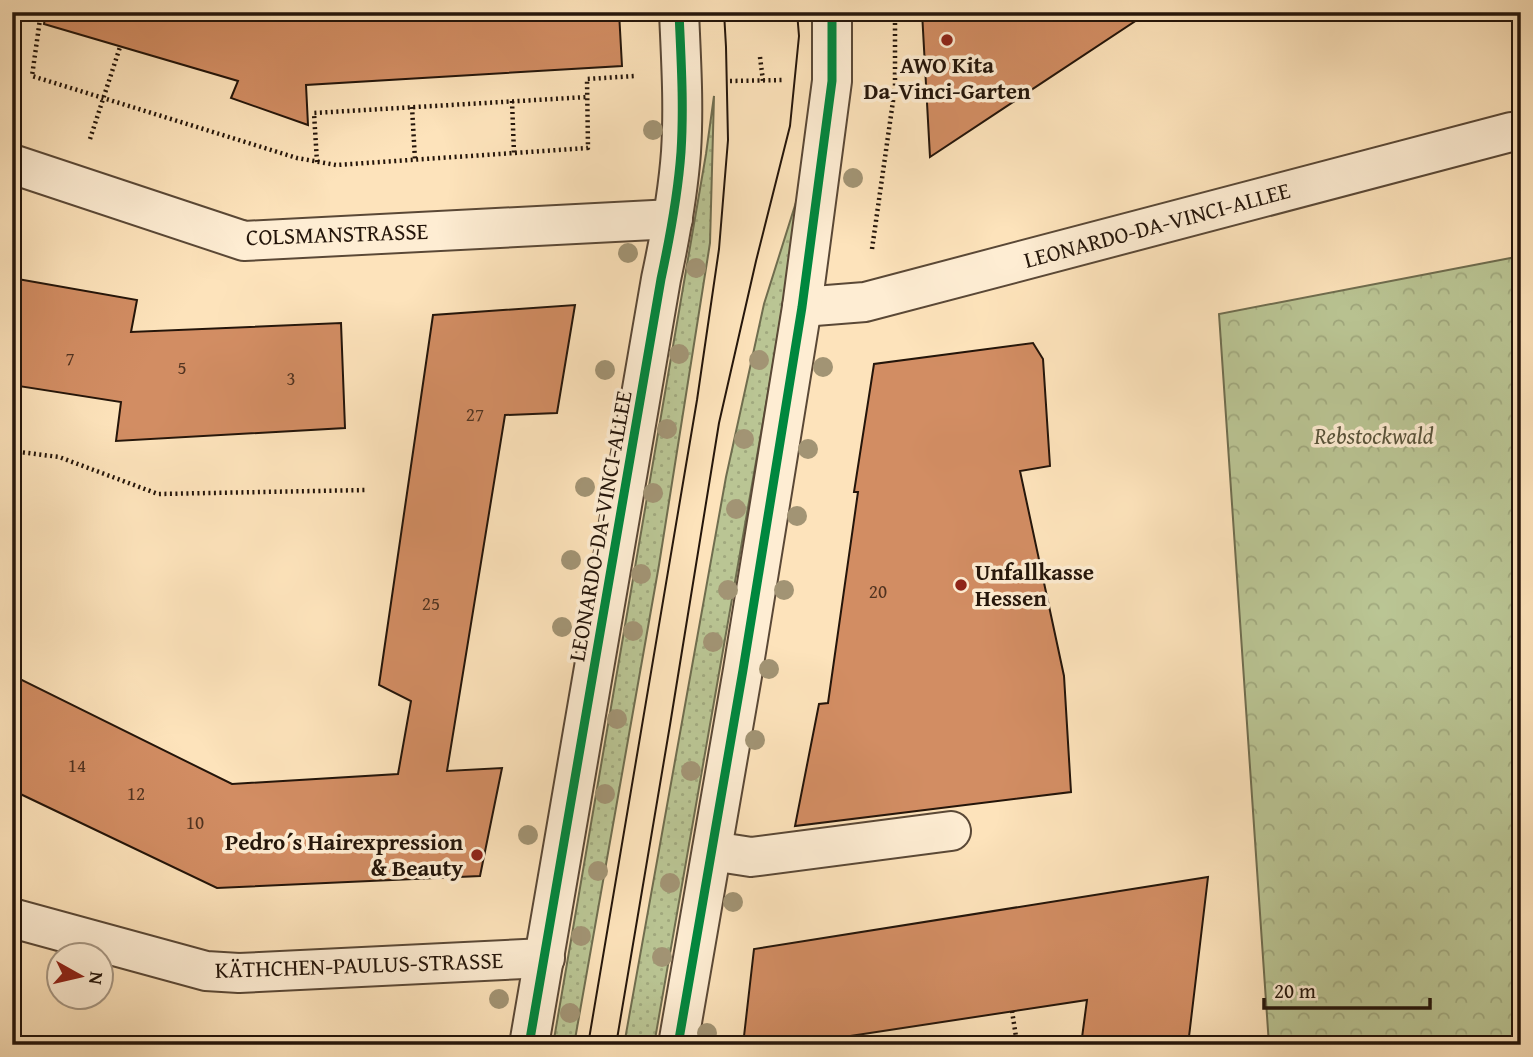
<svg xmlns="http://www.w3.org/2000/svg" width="1533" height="1057" font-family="'Gentium Book Plus',serif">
	<defs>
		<pattern id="grass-dots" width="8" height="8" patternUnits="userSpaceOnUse" patternTransform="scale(1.75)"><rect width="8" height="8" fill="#bac594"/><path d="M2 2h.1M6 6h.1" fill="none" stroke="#a0a87e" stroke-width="1.8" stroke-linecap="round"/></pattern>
		<pattern id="forest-crowns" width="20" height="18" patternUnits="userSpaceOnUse" patternTransform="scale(1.75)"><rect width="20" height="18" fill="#bac594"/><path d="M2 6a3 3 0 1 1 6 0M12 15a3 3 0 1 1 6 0" fill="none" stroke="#a0a87e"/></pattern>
	</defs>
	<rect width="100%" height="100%" fill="#fde3bb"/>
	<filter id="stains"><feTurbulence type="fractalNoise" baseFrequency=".00286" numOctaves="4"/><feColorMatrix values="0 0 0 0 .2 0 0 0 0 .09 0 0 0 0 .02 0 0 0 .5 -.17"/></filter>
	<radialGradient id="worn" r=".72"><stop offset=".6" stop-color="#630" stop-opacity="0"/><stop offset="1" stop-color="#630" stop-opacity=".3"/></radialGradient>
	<g fill="url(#grass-dots)" stroke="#6f6d4f" stroke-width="2">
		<path d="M714,96L710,243L659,565L574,1045H553L706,154Z"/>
		<path d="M803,180L771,376L654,1045H624L726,477L764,304Z"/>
	</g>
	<path fill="url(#forest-crowns)" stroke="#6f6d4f" stroke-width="2" d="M1521,256V1045H1269L1219,314Z"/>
	<g fill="#d28d63" stroke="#24150a" stroke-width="2">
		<path d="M46,12H619L622,66L306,85L308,125L231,98L238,81L44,24Z"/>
		<path d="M922,12H1149L930,157Z"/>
		<path d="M12,278L137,300L131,332L341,323L345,428L116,441L121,402L12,385Z"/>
		<path d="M575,305L557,413L505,415L447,771L502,768L480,876L217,888L12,790V675L232,784L398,774L411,701L379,685L433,315Z"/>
		<path d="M1033,343L1043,359L1050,466L1020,471L1064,676L1071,792L795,826L819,704L828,703L858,492H854L874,364Z"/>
		<path d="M1208,877L1188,1045H1081L1087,1000L791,1045H743L754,949Z"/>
	</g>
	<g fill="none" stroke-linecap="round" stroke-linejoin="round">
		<g stroke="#5a4836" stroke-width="42">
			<g id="minor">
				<path d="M12,164L244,241L673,219"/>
				<path d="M802,307L865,302L1511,132"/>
				<path d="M712,851L751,857L951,831"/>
				<path d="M12,918L206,971L239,973L545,958"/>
				<path d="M529,1045L661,279C670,237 678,194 681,152C684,105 681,59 679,12"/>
				<path d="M678,1045L743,670L802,307L832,81V12"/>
			</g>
		</g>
		<g stroke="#24150a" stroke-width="4.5" stroke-dasharray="2 3.5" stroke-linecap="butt">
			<path d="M41,12L32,76L297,158L336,165L588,148L587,79L635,76"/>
			<path d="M760,57L763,81"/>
			<path d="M730,81L784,80"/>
			<path d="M512,101L514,153"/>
			<path d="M412,107L415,160"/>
			<path d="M90,139L120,47"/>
			<path d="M317,162L314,113L587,97"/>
			<path d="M872,249L895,87V12"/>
			<path d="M12,451L59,457L158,494L366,490"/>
			<path d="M1012,1011L1017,1043"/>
			<path d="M824,1040V1045"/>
			<path d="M1004,1045L1017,1044"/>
		</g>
		<use href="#minor" stroke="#feedd3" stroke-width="38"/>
		<g stroke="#24150a" stroke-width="2">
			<path d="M588,1045L697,400L719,249L728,140L726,47L724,12"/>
			<path d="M616,1045L670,725L719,423L756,261L790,126L799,36L797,12"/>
		</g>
		<g stroke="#feedd3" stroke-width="13">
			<g id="cycleway">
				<path d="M529,1045L661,279C670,237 678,194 681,152C684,105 681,59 679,12"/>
				<path d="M678,1045L743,670L802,307L832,81V12"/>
			</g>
		</g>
		<use href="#cycleway" stroke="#00873e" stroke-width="9"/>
	</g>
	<g fill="#a29474">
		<circle cx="653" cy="130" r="10"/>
		<circle cx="853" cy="178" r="10"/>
		<circle cx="628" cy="253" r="10"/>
		<circle cx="696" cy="268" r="10"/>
		<circle cx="679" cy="354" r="10"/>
		<circle cx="759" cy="360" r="10"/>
		<circle cx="823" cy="367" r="10"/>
		<circle cx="605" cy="370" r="10"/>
		<circle cx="667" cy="429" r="10"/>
		<circle cx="744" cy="439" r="10"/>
		<circle cx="808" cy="449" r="10"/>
		<circle cx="585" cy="487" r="10"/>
		<circle cx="653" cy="493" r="10"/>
		<circle cx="736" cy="509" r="10"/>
		<circle cx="797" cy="516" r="10"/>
		<circle cx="571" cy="560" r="10"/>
		<circle cx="641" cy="574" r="10"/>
		<circle cx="728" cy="590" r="10"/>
		<circle cx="784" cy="590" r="10"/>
		<circle cx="562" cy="627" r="10"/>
		<circle cx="633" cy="631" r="10"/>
		<circle cx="713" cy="642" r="10"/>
		<circle cx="769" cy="669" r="10"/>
		<circle cx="617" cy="719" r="10"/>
		<circle cx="755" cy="740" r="10"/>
		<circle cx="691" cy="771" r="10"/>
		<circle cx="605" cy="794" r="10"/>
		<circle cx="528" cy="835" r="10"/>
		<circle cx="598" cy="871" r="10"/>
		<circle cx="670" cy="883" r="10"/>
		<circle cx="733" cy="902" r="10"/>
		<circle cx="581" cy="936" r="10"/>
		<circle cx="662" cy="957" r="10"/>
		<circle cx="499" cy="999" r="10"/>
		<circle cx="570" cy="1013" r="10"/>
		<circle cx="707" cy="1033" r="10"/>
	</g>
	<g fill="#8f2418" stroke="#feedd3" stroke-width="2.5">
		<circle cx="947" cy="40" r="7"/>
		<circle cx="961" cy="585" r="7"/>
		<circle cx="477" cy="855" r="7"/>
	</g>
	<g text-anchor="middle" stroke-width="7" stroke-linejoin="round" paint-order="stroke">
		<g font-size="19" fill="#503320">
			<text x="70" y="365">7</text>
			<text x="182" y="374">5</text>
			<text x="291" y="385">3</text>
			<text x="475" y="421">27</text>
			<text x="878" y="598">20</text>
			<text x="431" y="610">25</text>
			<text x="77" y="772">14</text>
			<text x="136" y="800">12</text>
			<text x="195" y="829">10</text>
		</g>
		<g font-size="23" font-weight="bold" fill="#24150a" stroke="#feedd3">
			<text x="947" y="73">AWO Kita<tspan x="947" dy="26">Da-Vinci-Garten</tspan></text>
			<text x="975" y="580" text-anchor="start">Unfallkasse<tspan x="975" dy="26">Hessen</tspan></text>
			<text x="463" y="850" text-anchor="end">Pedro´s Hairexpression<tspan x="463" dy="26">&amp; Beauty</tspan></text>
		</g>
		<g font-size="23" fill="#24150a" stroke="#feedd3">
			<text transform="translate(1157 225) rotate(-15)" y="8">LEONARDO-DA-VINCI-ALLEE</text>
			<text transform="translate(337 234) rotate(-2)" y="8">COLSMANSTRASSE</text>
			<text transform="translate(600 526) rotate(-80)" y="8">LEONARDO-DA-VINCI-ALLEE</text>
			<text transform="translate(359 965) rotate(-2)" y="8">KÄTHCHEN-PAULUS-STRASSE</text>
		</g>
		<g font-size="23" font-style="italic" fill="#58533a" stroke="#feedd3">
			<text x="1374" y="444">Rebstockwald</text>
		</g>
	</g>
	<rect width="1533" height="1057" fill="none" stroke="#fde3bb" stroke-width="42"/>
	<rect x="14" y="14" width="1505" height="1029" fill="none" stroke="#24150a" stroke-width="3.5"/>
	<rect x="21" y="21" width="1491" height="1015" fill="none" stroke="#24150a" stroke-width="2"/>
	<g transform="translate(80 976) rotate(98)"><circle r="33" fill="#feedd3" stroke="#a79783" stroke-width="2"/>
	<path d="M0-5L12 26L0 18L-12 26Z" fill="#8f2418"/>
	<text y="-10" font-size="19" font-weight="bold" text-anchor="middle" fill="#24150a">N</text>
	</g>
	<path d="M1264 998v10h166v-10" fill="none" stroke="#24150a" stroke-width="3.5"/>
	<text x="1274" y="998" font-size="21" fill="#24150a" stroke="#feedd3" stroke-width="5" paint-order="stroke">20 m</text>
	<rect width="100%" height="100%" filter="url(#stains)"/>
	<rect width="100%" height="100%" fill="url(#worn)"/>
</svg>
